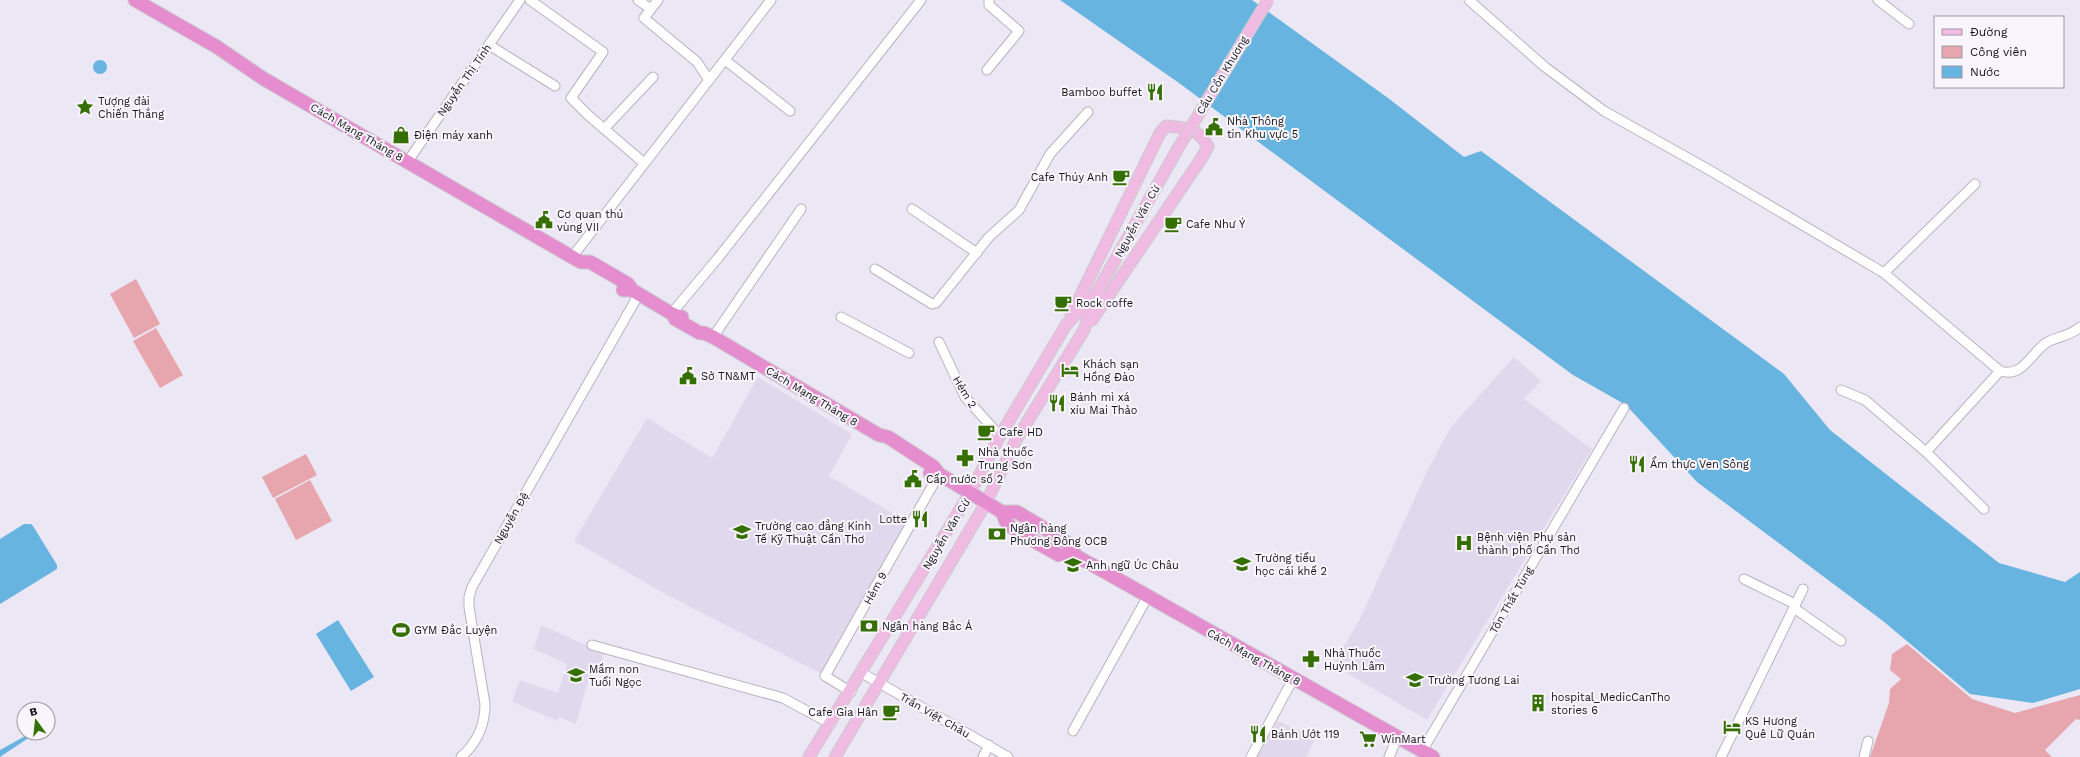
<svg xmlns="http://www.w3.org/2000/svg" width="2080" height="757" font-family="'Work Sans',sans-serif">
	<rect width="100%" height="100%" fill="#ece7f4"/>
	<g fill="#e0d9ed">
		<path d="M1514,357L1541,381L1524,399L1592,449L1427,720L1333,665L1361,617L1428,469L1451,427Z"/>
		<path d="M758,377L852,434L829,476L909,523L824,675L667,595L574,541L647,418L712,458Z"/>
		<path d="M541,625L604,653L598,671L591,670L576,724L559,717L558,721L513,702V698L520,680L558,693L567,664L534,649Z"/>
		<path d="M1278,721L1315,738L1307,757H1257Z"/>
	</g>
	<g fill="#e7a6ae">
		<path d="M136,279L160,324L134,338L110,294Z"/>
		<path d="M156,328L183,375L160,388L133,341Z"/>
		<path d="M306,454L317,475L273,498L262,477Z"/>
		<path d="M310,480L332,521L296,540L275,499Z"/>
		<path d="M1907,644L1972,699L2015,713L2080,695V720L2076,719L2045,750L2052,757H1870L1889,703L1890,689L1901,679L1890,670L1892,654Z"/>
	</g>
	<g fill="#67b4e0">
		<path d="M1060,0H1252L1388,98L1464,157L1481,151L1784,374L1830,430L1999,563L2065,582L2080,572V689L2033,703L1970,694L1883,621L1697,482L1626,405L1573,375L1179,83Z"/>
		<circle cx="100" cy="67" r="7"/>
		<path d="M24,524H31L33,526L57,565V569L0,604V539Z"/>
		<path d="M338,620L374,677L351,691L316,634Z"/>
		<path d="M27,735L30,737L0,757V750Z"/>
	</g>
	<g fill="none" stroke-linecap="round" stroke-linejoin="round">
		<g stroke="#b8b3bf" stroke-width="11">
			<g id="minor">
				<path d="M530,0L603,52L571,98L588,115L644,163"/>
				<path d="M638,0L651,9"/>
				<path d="M658,0L644,18L697,62L709,80"/>
				<path d="M1469,0L1545,67L1604,111L1711,171L1884,273L1975,184"/>
				<path d="M1878,0L1909,24"/>
				<path d="M489,45L555,86"/>
				<path d="M725,60L790,111"/>
				<path d="M987,70L1019,31L989,5V0"/>
				<path d="M604,129L653,77"/>
				<path d="M408,161L520,0"/>
				<path d="M912,209L977,253"/>
				<path d="M572,257L771,0"/>
				<path d="M875,269L932,304L936,303L989,237L1019,210L1050,154L1088,112"/>
				<path d="M1884,273L2000,371C2023,378 2030,354 2046,343C2056,336 2070,337 2080,327"/>
				<path d="M671,314L718,258L921,0"/>
				<path d="M841,317L909,353"/>
				<path d="M713,337L801,209"/>
				<path d="M939,342L965,397L1000,436"/>
				<path d="M1841,390L1865,400L1926,452L1984,509"/>
				<path d="M1926,452L2000,371"/>
				<path d="M1744,579L1795,604"/>
				<path d="M1794,608L1841,641"/>
				<path d="M592,645L783,698L831,724"/>
				<path d="M862,673L1008,757"/>
				<path d="M851,692L825,676L939,474"/>
				<path d="M1073,731L1148,596"/>
				<path d="M1422,751L1624,408"/>
				<path d="M461,757C477,743 485,725 485,704L469,607V597L472,587L639,294"/>
				<path d="M983,757L989,745"/>
				<path d="M1251,757L1293,679"/>
				<path d="M1389,757L1397,738"/>
				<path d="M1721,757L1803,589"/>
				<path d="M1864,757L1868,741"/>
			</g>
		</g>
		<g stroke="#cbcbcc" stroke-width="13">
			<g id="major">
				<path d="M1071,315L1160,133L1166,126C1188,128 1196,127 1208,146L1203,156L1092,320"/>
				<path d="M809,757L970,493L1000,436L1066,325L1095,294"/>
				<path d="M835,757L986,503L1016,440L1084,330L1097,292L1177,150"/>
			</g>
		</g>
		<g stroke="#cbcbcc" stroke-width="15">
			<g id="highway">
				<path d="M135,0L217,47L264,79L572,257L581,262H590L628,284L632,290"/>
				<path d="M623,290H632L674,315L682,317"/>
				<path d="M674,315L675,319L700,333H704L713,337L879,435L888,437L934,467L939,474"/>
				<path d="M930,473L939,474L1002,512H1017L1047,530L1069,544L1076,556"/>
				<path d="M1002,512L1007,524L1025,536L1059,555L1076,556L1105,572L1433,757"/>
			</g>
		</g>
		<use href="#minor" stroke="#fff" stroke-width="9"/>
		<use href="#major" stroke="#f0bbe3" stroke-width="11"/>
		<use href="#highway" stroke="#e68dd0" stroke-width="13"/>
		<g stroke="#cbcbcc" stroke-width="13" stroke-linecap="butt">
			<path id="major-bridge" d="M1177,150L1268,0"/>
		</g>
		<use href="#major-bridge" stroke="#f0bbe3" stroke-width="11"/>
	</g>
	<defs>
		<g id="restaurant-bare" transform="scale(1.38)"><path d="M-5-6h1v4h1v-4h1v4h1v-4h1v5L-1.5 .5V6h-2V.5L-5-1ZM5-6V6H3V1.5H1.5Q1.5-4 5-6Z" fill="#356f00" stroke="#f8f5fd" stroke-width="2.5" paint-order="stroke"/></g>
		<g id="sight-bare" transform="scale(1.38)"><path d="M0-6L1.8-2.2L6-1.7L2.9 1.2L3.7 5.4L0 3.3L-3.7 5.4L-2.9 1.2L-6-1.7L-1.8-2.2Z" fill="#356f00" stroke="#f8f5fd" stroke-width="2.5" paint-order="stroke"/></g>
		<g id="civic-bare" transform="scale(1.38)"><path d="M-.6-6.5H3V-4.5H.6V-3L4-1V1h2V6H-6V1h2V-1L-.6-3ZM-1.2 2.5V6h2.4V2.5Z" fill="#356f00" stroke="#f8f5fd" stroke-width="2.5" paint-order="stroke"/></g>
		<g id="shop-bare" transform="scale(1.38)"><path d="M-5-2.5h2.3a2.7 3.5 0 0 1 5.4 0H5L5.5 6h-11ZM-1.5-2.5h3a1.5 2.3 0 0 0-3 0Z" fill="#356f00" stroke="#f8f5fd" stroke-width="2.5" paint-order="stroke"/></g>
		<g id="cafe-bare" transform="scale(1.38)"><path d="M-5.5-4.5H6V0H3Q3 3.5 0 3.5H-2.5Q-5.5 3.5-5.5 0ZM3-3.2v2h1.7v-2ZM-6 4.5H4V6H-6Z" fill="#356f00" stroke="#f8f5fd" stroke-width="2.5" paint-order="stroke"/></g>
		<g id="hotel-bare" transform="scale(1.38)"><path d="M-6-4.5h1.5V1H6V5H4.5V3h-9V5H-6ZM-4 0a1.8 1.8 0 1 1 3.6 0ZM.5 0V-2.5h3Q6-2.5 6 0Z" fill="#356f00" stroke="#f8f5fd" stroke-width="2.5" paint-order="stroke"/></g>
		<g id="pharmacy-bare" transform="scale(1.38)"><path d="M-2-6h4v4h4v4h-4v4h-4v-4h-4v-4h4Z" fill="#356f00" stroke="#f8f5fd" stroke-width="2.5" paint-order="stroke"/></g>
		<g id="university-bare" transform="scale(1.38)"><path d="M0-5L7-2L0 1L-7-2ZM-4 1L0 2.5L4 1V4Q0 6-4 4Z" fill="#356f00" stroke="#f8f5fd" stroke-width="2.5" paint-order="stroke"/></g>
		<g id="bank-bare" transform="scale(1.38)"><path d="M-6-4H6V4H-6ZM0-2.3a2.3 2.3 0 1 0 0 4.6a2.3 2.3 0 1 0 0-4.6Z" fill="#356f00" stroke="#f8f5fd" stroke-width="2.5" paint-order="stroke"/></g>
		<g id="hospital-bare" transform="scale(1.38)"><path d="M-5-5h3v3.5h4V-5h3V5h-3V1.5h-4V5h-3Z" fill="#356f00" stroke="#f8f5fd" stroke-width="2.5" paint-order="stroke"/></g>
		<g id="school-bare" transform="scale(1.38)"><path d="M0-5L7-2L0 1L-7-2ZM-4 1L0 2.5L4 1V4Q0 6-4 4Z" fill="#356f00" stroke="#f8f5fd" stroke-width="2.5" paint-order="stroke"/></g>
		<g id="stadium-bare" transform="scale(1.38)"><path d="M0-5a6.5 5 0 1 0 0 10a6.5 5 0 1 0 0-10ZM-3.5-1.8h7v3.6h-7Z" fill="#356f00" stroke="#f8f5fd" stroke-width="2.5" paint-order="stroke"/></g>
		<g id="building-bare" transform="scale(1.38)"><path d="M-4-6H4V6H1V3H-1V6H-4ZM-2.5-4.3h1.7v1.8h-1.7ZM.8-4.3h1.7v1.8H.8ZM-2.5-1h1.7V.8h-1.7ZM.8-1h1.7V.8H.8Z" fill="#356f00" stroke="#f8f5fd" stroke-width="2.5" paint-order="stroke"/></g>
		<g id="supermarket-bare" transform="scale(1.38)"><path d="M-6-5.5h2.5l.6 2H6L4.5 2H-2.5L-4.4-4H-6ZM-1.5 3.2a1.3 1.3 0 1 0 .1 0ZM3 3.2a1.3 1.3 0 1 0 .1 0Z" fill="#356f00" stroke="#f8f5fd" stroke-width="2.5" paint-order="stroke"/></g>
	</defs>
	<g fill-rule="evenodd">
		<use href="#restaurant-bare" x="1155" y="92"/>
		<use href="#sight-bare" x="85" y="107"/>
		<use href="#civic-bare" x="1214" y="127"/>
		<use href="#shop-bare" x="401" y="135"/>
		<use href="#cafe-bare" x="1121" y="177"/>
		<use href="#civic-bare" x="544" y="220"/>
		<use href="#cafe-bare" x="1173" y="224"/>
		<use href="#cafe-bare" x="1063" y="303"/>
		<use href="#hotel-bare" x="1070" y="370"/>
		<use href="#civic-bare" x="688" y="376"/>
		<use href="#restaurant-bare" x="1057" y="403"/>
		<use href="#cafe-bare" x="986" y="432"/>
		<use href="#pharmacy-bare" x="965" y="458"/>
		<use href="#restaurant-bare" x="1637" y="464"/>
		<use href="#civic-bare" x="913" y="479"/>
		<use href="#restaurant-bare" x="920" y="519"/>
		<use href="#university-bare" x="742" y="532"/>
		<use href="#bank-bare" x="997" y="534"/>
		<use href="#hospital-bare" x="1464" y="543"/>
		<use href="#school-bare" x="1242" y="564"/>
		<use href="#school-bare" x="1073" y="565"/>
		<use href="#bank-bare" x="869" y="626"/>
		<use href="#stadium-bare" x="401" y="630"/>
		<use href="#pharmacy-bare" x="1311" y="659"/>
		<use href="#school-bare" x="576" y="675"/>
		<use href="#school-bare" x="1415" y="680"/>
		<use href="#building-bare" x="1538" y="703"/>
		<use href="#cafe-bare" x="891" y="712"/>
		<use href="#hotel-bare" x="1732" y="727"/>
		<use href="#restaurant-bare" x="1258" y="734"/>
		<use href="#supermarket-bare" x="1368" y="739"/>
	</g>
	<g text-anchor="middle" stroke-width="4" stroke-linejoin="round" paint-order="stroke">
		<g font-size="11" fill="#141216" stroke="#f8f5fd">
			<text transform="translate(1222 75) rotate(-59)" y="4">Cầu Cồn Khương</text>
			<text transform="translate(464 80) rotate(-55)" y="4">Nguyễn Thị Tính</text>
			<text transform="translate(357 132) rotate(30)" y="4">Cách Mạng Tháng 8</text>
			<text transform="translate(1137 221) rotate(-61)" y="4">Nguyễn Văn Cừ</text>
			<text transform="translate(965 392) rotate(59)" y="4">Hẻm 2</text>
			<text transform="translate(812 396) rotate(31)" y="4">Cách Mạng Tháng 8</text>
			<text transform="translate(511 518) rotate(-60)" y="4">Nguyễn Đệ</text>
			<text transform="translate(946 534) rotate(-59)" y="4">Nguyễn Văn Cừ</text>
			<text transform="translate(875 588) rotate(-61)" y="4">Hẻm 9</text>
			<text transform="translate(1511 600) rotate(-60)" y="4">Tôn Thất Tùng</text>
			<text transform="translate(1254 657) rotate(29)" y="4">Cách Mạng Tháng 8</text>
			<text transform="translate(935 715) rotate(30)" y="4">Trần Việt Châu</text>
		</g>
		<g font-size="11" fill="#141216" stroke="#f8f5fd" text-anchor="start">
			<text x="1142" y="96" text-anchor="end">Bamboo buffet</text>
			<text x="98" y="105">Tượng đài<tspan x="98" dy="13">Chiến Thắng</tspan></text>
			<text x="1227" y="125">Nhà Thông<tspan x="1227" dy="13">tin Khu vực 5</tspan></text>
			<text x="414" y="139">Điện máy xanh</text>
			<text x="1108" y="181" text-anchor="end">Cafe Thúy Anh</text>
			<text x="557" y="218">Cơ quan thú<tspan x="557" dy="13">vùng VII</tspan></text>
			<text x="1186" y="228">Cafe Như Ý</text>
			<text x="1076" y="307">Rock coffe</text>
			<text x="1083" y="368">Khách sạn<tspan x="1083" dy="13">Hồng Đào</tspan></text>
			<text x="701" y="380">Sở TN&amp;MT</text>
			<text x="1070" y="401">Bánh mì xá<tspan x="1070" dy="13">xíu Mai Thảo</tspan></text>
			<text x="999" y="436">Cafe HD</text>
			<text x="978" y="456">Nhà thuốc<tspan x="978" dy="13">Trung Sơn</tspan></text>
			<text x="1650" y="468">Ẩm thực Ven Sông</text>
			<text x="926" y="483">Cấp nước số 2</text>
			<text x="907" y="523" text-anchor="end">Lotte</text>
			<text x="755" y="530">Trường cao đẳng Kinh<tspan x="755" dy="13">Tế Kỹ Thuật Cần Thơ</tspan></text>
			<text x="1010" y="532">Ngân hàng<tspan x="1010" dy="13">Phương Đông OCB</tspan></text>
			<text x="1477" y="541">Bệnh viện Phụ sản<tspan x="1477" dy="13">thành phố Cần Thơ</tspan></text>
			<text x="1255" y="562">Trường tiểu<tspan x="1255" dy="13">học cái khế 2</tspan></text>
			<text x="1086" y="569">Anh ngữ Úc Châu</text>
			<text x="882" y="630">Ngân hàng Bắc Á</text>
			<text x="414" y="634">GYM Đắc Luyện</text>
			<text x="1324" y="657">Nhà Thuốc<tspan x="1324" dy="13">Huỳnh Lâm</tspan></text>
			<text x="589" y="673">Mầm non<tspan x="589" dy="13">Tuổi Ngọc</tspan></text>
			<text x="1428" y="684">Trường Tương Lai</text>
			<text x="1551" y="701">hospital_MedicCanTho<tspan x="1551" dy="13">stories 6</tspan></text>
			<text x="878" y="716" text-anchor="end">Cafe Gia Hân</text>
			<text x="1745" y="725">KS Hương<tspan x="1745" dy="13">Quê Lữ Quán</tspan></text>
			<text x="1271" y="738">Bánh Ướt 119</text>
			<text x="1381" y="743">WinMart</text>
		</g>
	</g>
	<rect x="1934" y="16" width="130" height="72" fill="#f8f5fd" stroke="#9d9aa1"/>
	<rect x="1942" y="29" width="20" height="6" fill="#f0bbe3" stroke="#9d9aa1"/>
	<text x="1970" y="36" font-size="12" fill="#141216">Đường</text>
	<rect x="1942" y="46" width="20" height="12" fill="#e7a6ae" stroke="#9d9aa1"/>
	<text x="1970" y="56" font-size="12" fill="#141216">Công viên</text>
	<rect x="1942" y="66" width="20" height="12" fill="#67b4e0" stroke="#9d9aa1"/>
	<text x="1970" y="76" font-size="12" fill="#141216">Nước</text>
	<g transform="translate(36 721) rotate(345)"><circle r="19" fill="#f8f5fd" stroke="#9d9aa1"/>
	<path d="M0-3L7 15L0 10L-7 15Z" fill="#356f00"/>
	<text y="-6" font-size="11" font-weight="bold" text-anchor="middle" fill="#141216">B</text>
	</g>
</svg>
